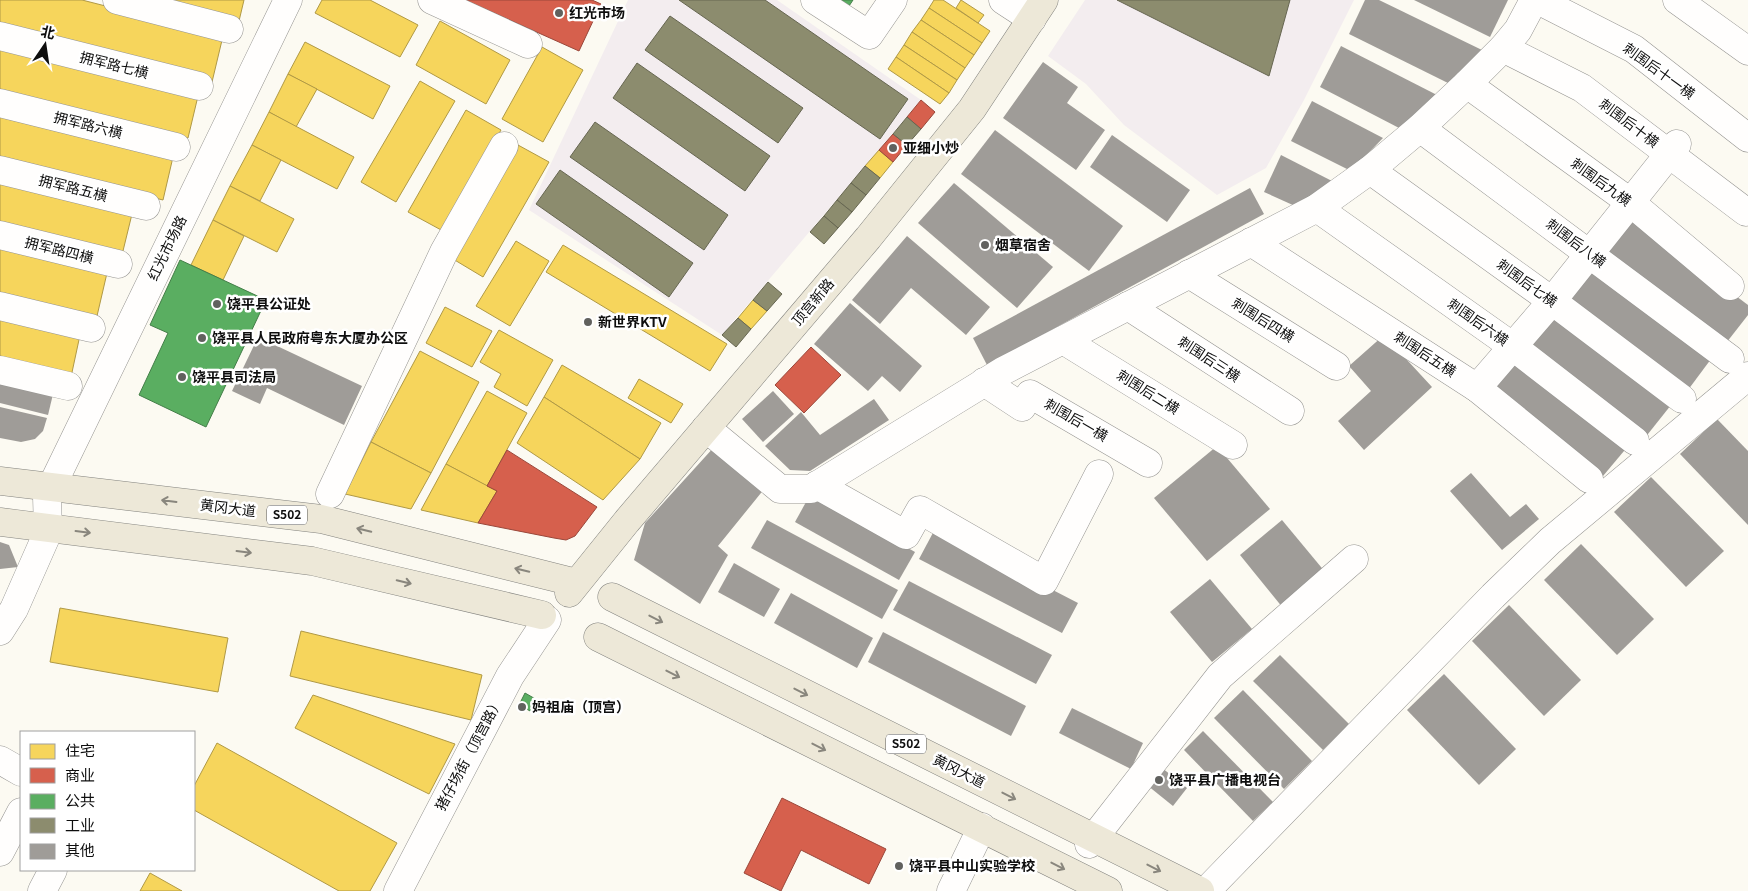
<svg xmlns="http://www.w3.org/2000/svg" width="1748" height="891" font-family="Georgia,'Noto Sans SC',serif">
	<rect width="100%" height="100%" fill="#fcfaf2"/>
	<g fill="#f3edef">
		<path d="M628,0H777L921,100L722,335L529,210Z"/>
		<path d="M1085,0H1354L1304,100L1266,168L1217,195L1124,125L1086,84L1048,56Z"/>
	</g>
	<g fill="#f6d55c" stroke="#b09945">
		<path d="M0,0H82L223,36L212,82L0,28Z"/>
		<path d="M155,0H244L239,21Z"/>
		<path d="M322,0H370L418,25L400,57L315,13Z"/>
		<path d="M934,0H943L990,31L982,43L929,8Z"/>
		<path d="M961,0L984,15L978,23L956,8Z"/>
		<path d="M929,8L982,43L974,55L921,20Z"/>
		<path d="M921,20L974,55L965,68L912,32Z"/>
		<path d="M440,21L510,60L486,104L416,65Z"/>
		<path d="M912,32L965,68L957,80L904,45Z"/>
		<path d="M305,42L390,86L373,119L288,74Z"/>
		<path d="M904,45L957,80L949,93L896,57Z"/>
		<path d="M0,47L198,96L188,138L0,92Z"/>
		<path d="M542,47L583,70L543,142L502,119Z"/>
		<path d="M896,57L949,93L940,104L888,69Z"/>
		<path d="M288,74L317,89L296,127L269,112Z"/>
		<path d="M420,81L455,101L396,202L361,182Z"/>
		<path d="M466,110L501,130L443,231L408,212Z"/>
		<path d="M269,112L354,157L337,189L252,145Z"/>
		<path d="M0,114L173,157L163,200L0,160Z"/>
		<path d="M252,145L281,160L260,201L230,186Z"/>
		<path d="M518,145L549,162L483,277L453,259Z"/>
		<path d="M879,150L893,162L880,178L865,166Z"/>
		<path d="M0,181L132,214L122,255L0,225Z"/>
		<path d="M230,186L294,219L277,252L213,220Z"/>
		<path d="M213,220L244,236L223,280L191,265Z"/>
		<path d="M516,241L549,261L510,326L476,306Z"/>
		<path d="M563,245L727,344L710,371L546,272Z"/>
		<path d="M0,247L107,273L97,316L0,293Z"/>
		<path d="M753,300L767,311L751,329L738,318Z"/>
		<path d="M445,307L492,331L472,367L426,343Z"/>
		<path d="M0,317L80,335L71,377L0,361Z"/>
		<path d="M499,330L553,360L527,406L494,387L501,374L480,362Z"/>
		<path d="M420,351L479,382L431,473L371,442Z"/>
		<path d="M562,365L661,423L640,459L544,397Z"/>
		<path d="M639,379L683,404L671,423L628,398Z"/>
		<path d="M487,391L527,413L487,486L446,464Z"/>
		<path d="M544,397L640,459L603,500L517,443Z"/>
		<path d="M371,442L431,473L411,509L345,494Z"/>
		<path d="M446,464L497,491L478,523L421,510Z"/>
		<path d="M60,608L228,638L218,692L50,662Z"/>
		<path d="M301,631L482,675L471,720L290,676Z"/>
		<path d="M313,695L455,744L429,794L295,728Z"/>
		<path d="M217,743L397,843L370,891H339L194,810V786Z"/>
		<path d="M150,873L182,891H140Z"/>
	</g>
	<g fill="#d6604d" stroke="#9a473a">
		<path d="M465,0H592L601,4L579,51Z"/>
		<path d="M921,100L935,112L921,129L907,117Z"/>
		<path d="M893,134L907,145L893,162L879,150Z"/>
		<path d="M811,347L841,375L804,413L775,385Z"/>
		<path d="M507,450L597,507L575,536L566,540L554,538L478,523L497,491L487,486Z"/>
		<path d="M782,798L886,849L869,884L801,850L781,891L744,873Z"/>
	</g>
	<g fill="#5aae61" stroke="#437e48">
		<path d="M834,0H853L847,9Z"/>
		<path d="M180,260L266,300L206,427L139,395L168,333L150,325Z"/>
		<path d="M525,693L539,701L532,712L519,705Z"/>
	</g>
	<g fill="#8c8c6e" stroke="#666651">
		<path d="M679,0H765L908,99L880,139Z"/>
		<path d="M1117,0H1290L1269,76Z"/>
		<path d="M670,16L803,108L778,143L645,50Z"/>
		<path d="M637,63L770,156L745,191L613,98Z"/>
		<path d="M907,117L921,129L907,145L893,134Z"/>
		<path d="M595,122L728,215L704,250L570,157Z"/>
		<path d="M865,166L880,178L866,195L851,183Z"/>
		<path d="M560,170L693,263L669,297L536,204Z"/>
		<path d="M851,183L866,195L852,212L837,200Z"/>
		<path d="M837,200L852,212L838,228L824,216Z"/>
		<path d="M824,216L838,228L824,244L810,232Z"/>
		<path d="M768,282L782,294L767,311L753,300Z"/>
		<path d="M738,318L751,329L736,347L722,335Z"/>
	</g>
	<g fill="#9f9c98">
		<path d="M1365,0H1379L1482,50L1450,84L1349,34Z"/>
		<path d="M1414,0H1508L1490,37Z"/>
		<path d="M1341,46L1437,95L1401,129L1320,87Z"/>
		<path d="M1043,62L1078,87L1067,103L1105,130L1076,170L1003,118Z"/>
		<path d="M1312,101L1383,138L1351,171L1291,141Z"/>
		<path d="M995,130L1123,226L1089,271L961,174Z"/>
		<path d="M1112,135L1190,190L1167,222L1090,167Z"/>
		<path d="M1281,155L1332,181L1295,206L1264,192Z"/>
		<path d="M954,183L1053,267L1017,308L918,223Z"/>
		<path d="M1250,188L1264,214L987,365L973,338Z"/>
		<path d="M1627,214L1748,305V315L1723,347L1598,252Z"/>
		<path d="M907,236L990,307L966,335L911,288L880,324L852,300Z"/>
		<path d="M1588,260L1714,355L1685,394L1559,299Z"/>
		<path d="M850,303L922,366L900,392L882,376L868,391L814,344Z"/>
		<path d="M1551,307L1675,400L1644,439L1521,346Z"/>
		<path d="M1384,335L1432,387L1364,450L1338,421L1371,391L1349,366Z"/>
		<path d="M258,337L362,386L344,425L267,388L260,404L232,391Z"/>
		<path d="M1514,352L1629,445L1598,482L1484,389Z"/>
		<path d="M0,377L54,390L48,415L0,403Z"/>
		<path d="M773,391L794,414L763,442L742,419Z"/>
		<path d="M874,399L889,420L810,471L790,470L765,446L801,412L820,435Z"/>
		<path d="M0,407L47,418L43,431L35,439L21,442L0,438Z"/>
		<path d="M1717,419L1748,451V525L1680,454Z"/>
		<path d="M715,446L765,488L718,546L728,555L700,604L634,560L645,523Z"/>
		<path d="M1217,446L1270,509L1207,561L1154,498Z"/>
		<path d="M1471,473L1510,517L1526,504L1539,519L1502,550L1450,491Z"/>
		<path d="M1651,477L1724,551L1686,587L1614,512Z"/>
		<path d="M811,493L915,552L899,580L795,522Z"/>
		<path d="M767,520L898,590L882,619L751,548Z"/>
		<path d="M1282,520L1326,573L1283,608L1240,555Z"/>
		<path d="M935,529L1078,603L1062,633L919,559Z"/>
		<path d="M0,542L9,545L18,567L0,569Z"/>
		<path d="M1581,544L1654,619L1617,655L1544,580Z"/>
		<path d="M734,563L780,589L764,617L718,592Z"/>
		<path d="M1210,579L1252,629L1212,662L1170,612Z"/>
		<path d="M909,581L1052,655L1036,684L893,610Z"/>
		<path d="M791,593L873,638L857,668L774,623Z"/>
		<path d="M1509,605L1581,680L1544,716L1472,641Z"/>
		<path d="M883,632L1026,706L1011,736L868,662Z"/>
		<path d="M1280,655L1349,724L1323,750L1253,681Z"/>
		<path d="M1444,674L1516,749L1479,785L1407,710Z"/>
		<path d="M1243,690L1312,761L1284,789L1214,718Z"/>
		<path d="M1072,708L1143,743L1131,769L1059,733Z"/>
		<path d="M1203,731L1273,802L1253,821L1184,750Z"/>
		<path d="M1146,755L1187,788L1173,806L1132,773Z"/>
	</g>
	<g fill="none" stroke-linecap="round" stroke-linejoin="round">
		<g stroke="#959491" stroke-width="29">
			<g id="minor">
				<path d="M117,0L229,29"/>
				<path d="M432,0L528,44"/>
				<path d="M815,0L869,35L893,0"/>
				<path d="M1003,0L1032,19"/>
				<path d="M1538,0L1634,49L1748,138"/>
				<path d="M1677,0L1748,51"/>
				<path d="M0,36L199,86"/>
				<path d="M1503,48L1582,88L1746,212"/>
				<path d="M1467,84L1630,202L1730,286"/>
				<path d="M0,103L176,147"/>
				<path d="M1420,128L1730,359"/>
				<path d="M0,170L146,206"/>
				<path d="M1370,170L1552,301L1682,399"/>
				<path d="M1317,208L1512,346L1635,441"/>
				<path d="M0,235L118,264"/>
				<path d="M1251,242L1477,388L1589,479"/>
				<path d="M1189,274L1336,366"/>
				<path d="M0,306L91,328"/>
				<path d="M1128,306L1290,411"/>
				<path d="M1063,340L1233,445"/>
				<path d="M0,370L68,386"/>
				<path d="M984,382L1022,407L1030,394L1148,463"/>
				<path d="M1477,388L1552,301L1677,144"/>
				<path d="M706,428L780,489H811L1003,371L1317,208L1370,170L1420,128L1467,84L1503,48L1518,30L1534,0"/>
				<path d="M817,485L906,535L920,510L1044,581L1099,474"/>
				<path d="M330,494L444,252L504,146"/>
				<path d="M0,631L14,609L48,532L47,496L288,0"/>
				<path d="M0,760L21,772"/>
				<path d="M1089,844L1220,676L1354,559"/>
				<path d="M0,852L21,812"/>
				<path d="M42,891L53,870"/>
				<path d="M398,891L510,676L547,620"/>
				<path d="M951,891L982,827"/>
				<path d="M1206,891L1493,596L1550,541L1748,376"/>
			</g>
		</g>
		<g stroke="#82827e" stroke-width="29">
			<g id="major">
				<path d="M0,481L321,519L569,581"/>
				<path d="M0,522L312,561L542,615"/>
				<path d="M569,593L627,521L868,238L972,109L1044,0"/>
				<path d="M612,597L1200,891"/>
				<path d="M598,637L1108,891"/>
			</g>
		</g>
		<use href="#minor" stroke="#fffefd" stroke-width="28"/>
		<use href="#major" stroke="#ede8d8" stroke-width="28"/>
	</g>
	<defs><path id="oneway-shaft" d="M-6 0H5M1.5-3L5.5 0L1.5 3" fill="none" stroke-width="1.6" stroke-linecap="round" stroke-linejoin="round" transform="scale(1.25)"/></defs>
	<g stroke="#89867d">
		<use href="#oneway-shaft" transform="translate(169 501) rotate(-173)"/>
		<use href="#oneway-shaft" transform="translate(364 530) rotate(-166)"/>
		<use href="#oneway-shaft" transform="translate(83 532) rotate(7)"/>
		<use href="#oneway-shaft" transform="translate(244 552) rotate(7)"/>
		<use href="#oneway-shaft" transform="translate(522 570) rotate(-166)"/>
		<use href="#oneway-shaft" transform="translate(404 582) rotate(13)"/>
		<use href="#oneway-shaft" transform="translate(656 619) rotate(27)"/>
		<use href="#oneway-shaft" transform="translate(673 674) rotate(27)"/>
		<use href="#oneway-shaft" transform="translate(801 692) rotate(27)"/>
		<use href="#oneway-shaft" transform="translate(819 747) rotate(27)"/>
		<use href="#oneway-shaft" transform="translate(1009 796) rotate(27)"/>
		<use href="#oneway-shaft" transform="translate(1058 866) rotate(27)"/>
		<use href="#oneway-shaft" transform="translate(1154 868) rotate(27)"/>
	</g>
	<g fill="#61615e" stroke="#fff" stroke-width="2">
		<circle cx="559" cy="13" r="5"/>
		<circle cx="893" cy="148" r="5"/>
		<circle cx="985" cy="245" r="5"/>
		<circle cx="217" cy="304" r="5"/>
		<circle cx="588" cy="322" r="5"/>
		<circle cx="202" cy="338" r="5"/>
		<circle cx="182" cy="377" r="5"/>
		<circle cx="522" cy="707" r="5"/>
		<circle cx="1159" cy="780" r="5"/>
		<circle cx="899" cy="866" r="5"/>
	</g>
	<g text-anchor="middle" stroke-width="5" stroke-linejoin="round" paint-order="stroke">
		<g fill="#fff" stroke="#565656" stroke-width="1">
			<rect x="267" y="505.5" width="40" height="19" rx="4"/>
			<rect x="886" y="734.5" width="40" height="19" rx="4"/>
		</g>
		<g font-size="12" font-weight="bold" fill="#0e0e0e">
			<text x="287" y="519">S502</text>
			<text x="906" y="748">S502</text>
		</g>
		<g font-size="14" font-weight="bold" fill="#0e0e0e" stroke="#fff" text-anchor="start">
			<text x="569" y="18">红光市场</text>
			<text x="903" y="153">亚细小炒</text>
			<text x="995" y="250">烟草宿舍</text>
			<text x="227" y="309">饶平县公证处</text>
			<text x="598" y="327">新世界KTV</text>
			<text x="212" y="343">饶平县人民政府粤东大厦办公区</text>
			<text x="192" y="382">饶平县司法局</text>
			<text x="532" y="712">妈祖庙（顶宫）</text>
			<text x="1169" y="785">饶平县广播电视台</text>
			<text x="909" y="871">饶平县中山实验学校</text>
		</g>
		<g font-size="14" fill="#0e0e0e" stroke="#fff">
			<text transform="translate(114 65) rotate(14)" y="5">拥军路七横</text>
			<text transform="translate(1659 71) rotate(36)" y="5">刺围后十一横</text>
			<text transform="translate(1629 123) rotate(37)" y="5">刺围后十横</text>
			<text transform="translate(88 125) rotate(14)" y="5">拥军路六横</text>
			<text transform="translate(1601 182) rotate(36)" y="5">刺围后九横</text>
			<text transform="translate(73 188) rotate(14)" y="5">拥军路五横</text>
			<text transform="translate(1576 243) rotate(37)" y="5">刺围后八横</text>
			<text transform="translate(167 248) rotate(-64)" y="5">红光市场路</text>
			<text transform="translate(59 250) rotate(14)" y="5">拥军路四横</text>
			<text transform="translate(1527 283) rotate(36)" y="5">刺围后七横</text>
			<text transform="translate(813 302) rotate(-50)" y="5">顶宫新路</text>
			<text transform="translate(1263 320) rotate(32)" y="5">刺围后四横</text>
			<text transform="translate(1478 322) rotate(35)" y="5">刺围后六横</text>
			<text transform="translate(1425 354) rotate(33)" y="5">刺围后五横</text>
			<text transform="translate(1209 359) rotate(33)" y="5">刺围后三横</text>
			<text transform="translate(1148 392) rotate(32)" y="5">刺围后二横</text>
			<text transform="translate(1076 420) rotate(30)" y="5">刺围后一横</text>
			<text transform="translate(228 508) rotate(7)" y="5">黄冈大道</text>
			<text transform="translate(469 754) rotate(-62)" y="5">猪仔场街（顶宫路）</text>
			<text transform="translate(959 771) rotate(27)" y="5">黄冈大道</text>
		</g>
	</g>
	<rect x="20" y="731" width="175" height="140" fill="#ffffff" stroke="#9f9f9f"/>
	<rect x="30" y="744" width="25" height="15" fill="#f6d55c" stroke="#9f9f9f"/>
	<text x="65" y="756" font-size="15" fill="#0e0e0e">住宅</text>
	<rect x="30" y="768" width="25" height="15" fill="#d6604d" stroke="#9f9f9f"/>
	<text x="65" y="781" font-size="15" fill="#0e0e0e">商业</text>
	<rect x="30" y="794" width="25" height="15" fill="#5aae61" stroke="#9f9f9f"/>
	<text x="65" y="806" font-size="15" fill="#0e0e0e">公共</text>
	<rect x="30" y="818" width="25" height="15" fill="#8c8c6e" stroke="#9f9f9f"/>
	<text x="65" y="831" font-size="15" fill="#0e0e0e">工业</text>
	<rect x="30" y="844" width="25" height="15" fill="#9f9c98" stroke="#9f9f9f"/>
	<text x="65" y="856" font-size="15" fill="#0e0e0e">其他</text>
	<g transform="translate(45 45) rotate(13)" stroke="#ffffff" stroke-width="4" paint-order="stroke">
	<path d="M0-4L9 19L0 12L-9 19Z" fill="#0e0e0e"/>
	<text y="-8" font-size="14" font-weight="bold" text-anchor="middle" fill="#0e0e0e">北</text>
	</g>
</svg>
